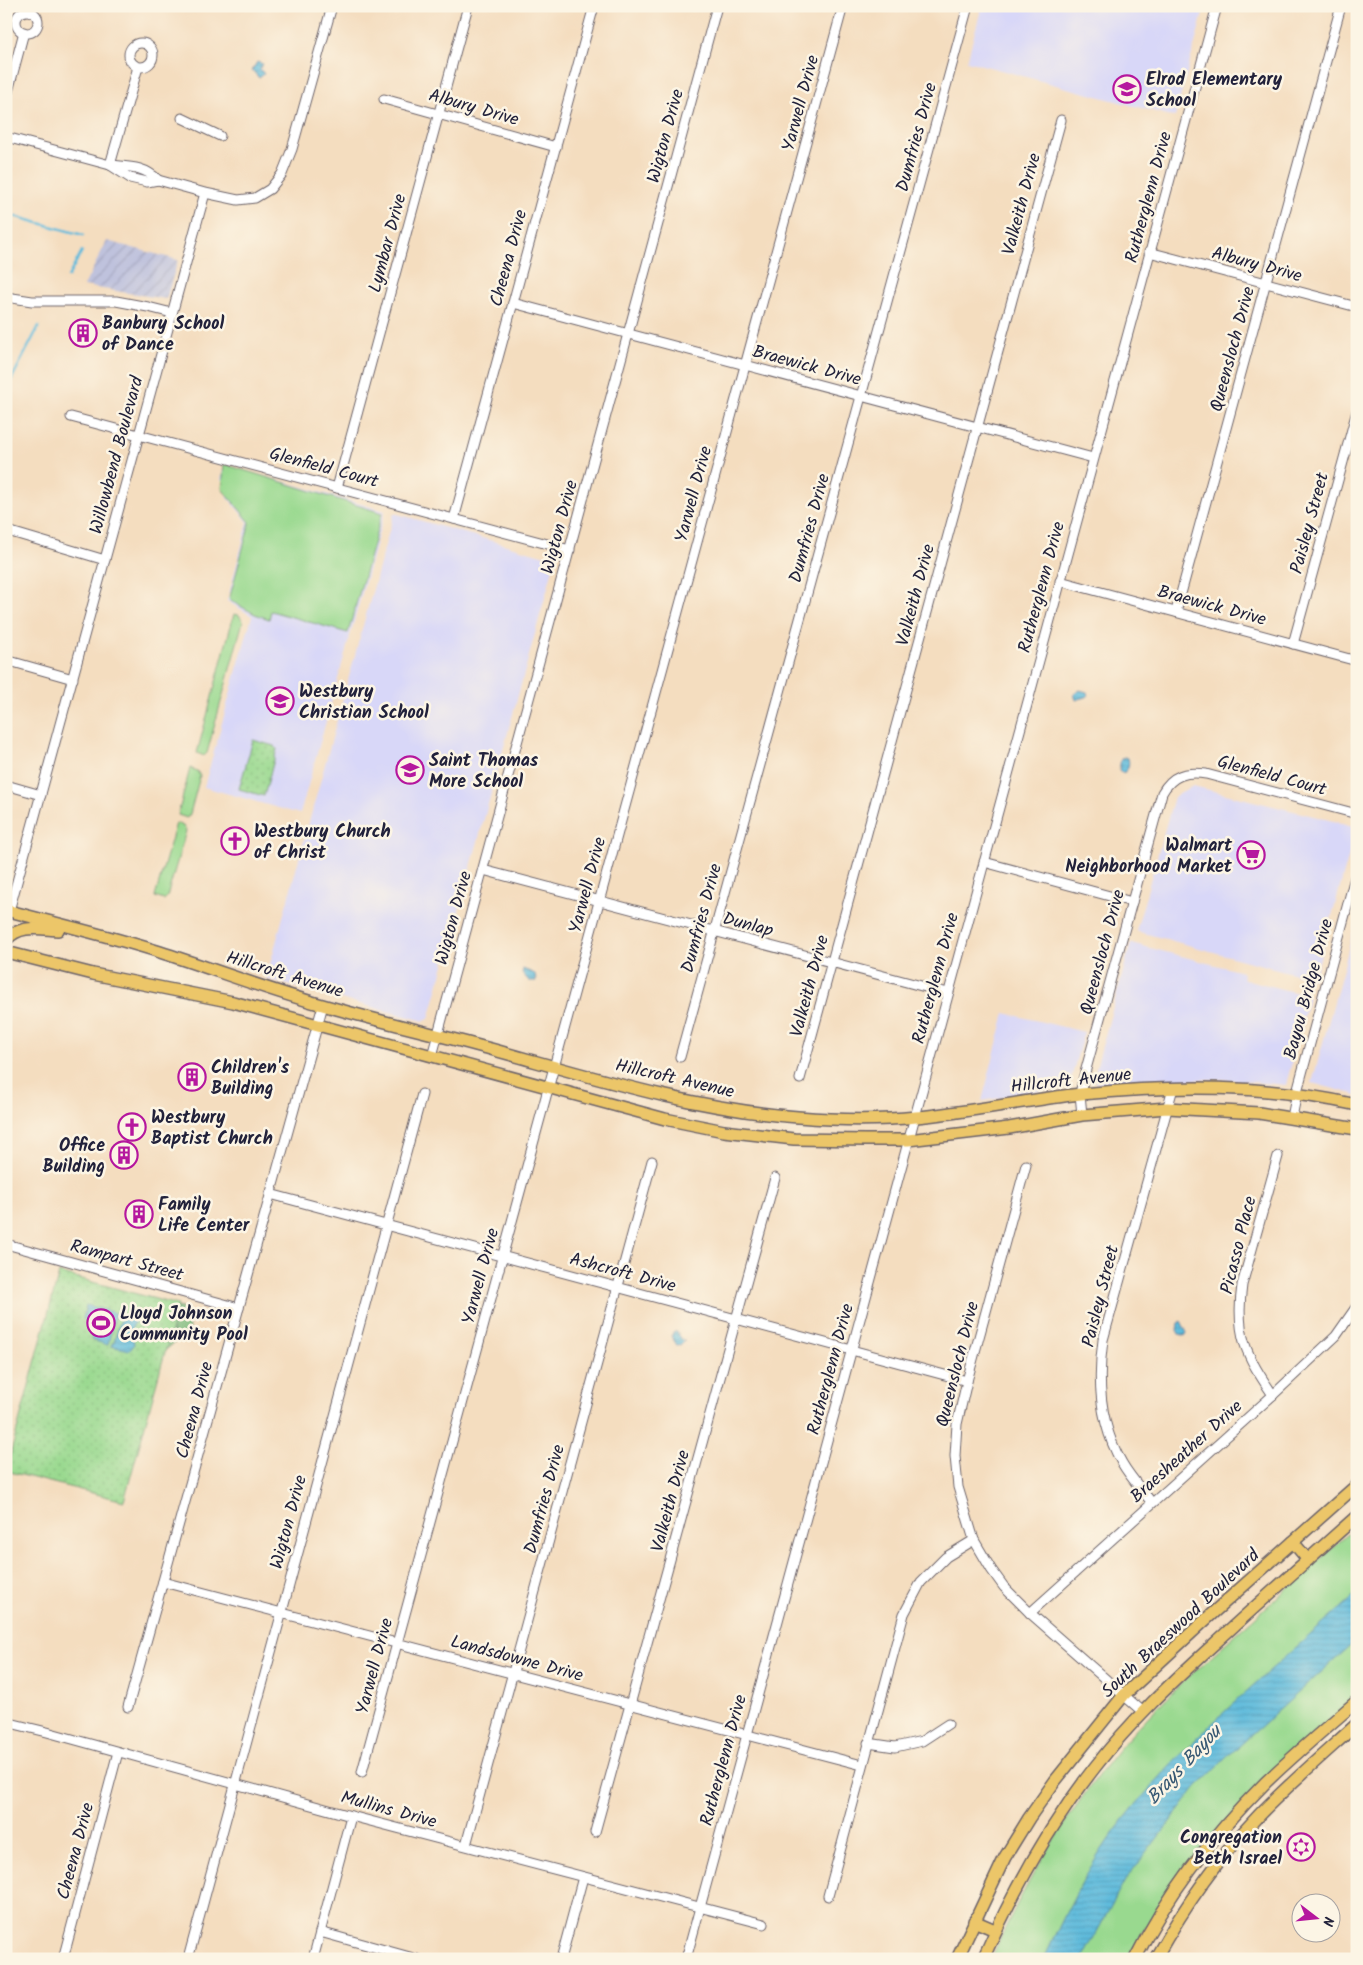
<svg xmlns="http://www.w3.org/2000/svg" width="1363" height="1965" font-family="Kalam,sans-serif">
	<defs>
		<pattern id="industrial-furrows" width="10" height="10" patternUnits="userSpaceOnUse" patternTransform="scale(1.25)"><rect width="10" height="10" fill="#bfc2dd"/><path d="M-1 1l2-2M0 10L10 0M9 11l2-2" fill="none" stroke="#a4a6bf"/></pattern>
		<pattern id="forest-firs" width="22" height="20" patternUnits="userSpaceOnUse" patternTransform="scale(1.25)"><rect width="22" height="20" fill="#7ab97a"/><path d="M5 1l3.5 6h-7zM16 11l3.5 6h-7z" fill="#649665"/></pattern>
		<pattern id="park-dots" width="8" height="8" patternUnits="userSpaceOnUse" patternTransform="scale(1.25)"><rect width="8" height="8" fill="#99d98f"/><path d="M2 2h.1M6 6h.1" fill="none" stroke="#84ba7c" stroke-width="1.8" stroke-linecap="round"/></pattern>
		<pattern id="water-rules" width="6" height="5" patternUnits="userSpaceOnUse" patternTransform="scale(1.25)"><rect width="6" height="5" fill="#5ebbdc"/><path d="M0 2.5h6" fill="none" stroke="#51a0be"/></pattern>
	</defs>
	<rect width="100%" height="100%" fill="#fcf5e5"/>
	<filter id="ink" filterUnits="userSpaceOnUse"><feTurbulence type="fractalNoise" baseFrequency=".02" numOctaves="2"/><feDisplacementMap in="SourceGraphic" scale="10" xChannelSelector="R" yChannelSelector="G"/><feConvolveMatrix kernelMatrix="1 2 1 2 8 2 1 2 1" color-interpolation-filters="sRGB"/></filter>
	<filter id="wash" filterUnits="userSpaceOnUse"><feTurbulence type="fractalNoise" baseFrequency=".0096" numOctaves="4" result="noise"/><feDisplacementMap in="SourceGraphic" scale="20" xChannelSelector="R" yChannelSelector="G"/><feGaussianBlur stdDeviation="1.12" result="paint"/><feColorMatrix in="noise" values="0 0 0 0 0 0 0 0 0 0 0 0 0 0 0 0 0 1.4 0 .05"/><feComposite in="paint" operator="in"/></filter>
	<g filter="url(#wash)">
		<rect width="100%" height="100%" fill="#f4ddbf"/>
		<g fill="#d8d7f8">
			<path d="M982,6H1205L1175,117L967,61Z"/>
			<path d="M224,464L385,511L300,814L204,787L252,616L227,601L248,522L227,497L221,479Z"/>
			<path d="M394,513L552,558L555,561L429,1019L424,1021L266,979Z"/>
			<path d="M1193,786L1357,827L1314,979L1136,931L1174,797Z"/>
			<path d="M1355,925L1357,926V1095L1312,1083Z"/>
			<path d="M1131,943L1242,972L1244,979L1309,996L1286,1085L1219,1079L1095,1083L1094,1075Z"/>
			<path d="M1005,1013L1084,1032L1069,1086L982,1101Z"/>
		</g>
		<path fill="url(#industrial-furrows)" d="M107,241L178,260L166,299L84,286Z"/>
		<g fill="#99d98f" stroke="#5e7e65">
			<path d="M224,464L382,513L348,633L271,611L269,619L255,614L229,600L250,522L222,489Z"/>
			<path d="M234,614L239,615L243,621L207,753L204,756L197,753Z"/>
			<path d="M190,768L197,771L200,776L190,814L187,818L178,815Z"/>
			<path d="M176,823L183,826L186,831L167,897L164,900L155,897Z"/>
			<path d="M1357,1526V1696L1174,1883L1149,1922L1128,1959H991C1024,1883 1067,1813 1119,1749C1156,1705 1200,1666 1244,1627C1281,1594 1319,1560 1357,1526Z"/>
		</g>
		<path fill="url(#forest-firs)" stroke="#4e6e5a" d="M103,1294L182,1308L190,1330L162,1353Z"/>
		<g fill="url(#park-dots)" stroke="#5e7e65">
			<path d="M253,740L274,746L277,749L264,796L239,789Z"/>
			<path d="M59,1273L178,1305L124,1501L6,1471Z"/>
		</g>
		<g fill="url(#water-rules)" stroke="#406e8c">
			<path d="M257,62L263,64L260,69L264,74L259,78L252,70Z"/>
			<path d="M1080,690L1087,692L1088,696L1076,700L1074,694Z"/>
			<path d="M1124,757L1128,758C1130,764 1128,772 1122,773L1119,770L1121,759Z"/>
			<path d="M523,969L535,974L536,981H529L522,973Z"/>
			<path d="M86,1305L115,1313L108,1345L91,1340L96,1322L83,1319Z"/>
			<path d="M120,1314L136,1318L132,1328L134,1345L130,1350L111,1346L113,1342H114L121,1318L119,1317Z"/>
			<path d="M1181,1321L1187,1333L1185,1336L1179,1334L1177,1330L1178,1323Z"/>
			<path d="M674,1332H677L682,1340L685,1341L680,1346L677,1345L671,1336Z"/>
			<path d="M1357,1594V1640L1227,1757L1196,1788L1126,1879L1082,1959H1044C1063,1918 1083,1876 1109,1839C1178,1745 1270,1671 1357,1594Z"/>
		</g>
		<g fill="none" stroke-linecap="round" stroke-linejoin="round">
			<g stroke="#5ebbdc" stroke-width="2.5">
				<path d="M6,214L83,235"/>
				<path d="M68,277L82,251"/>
				<path d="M6,390L39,326"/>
			</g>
		</g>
	</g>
	<g filter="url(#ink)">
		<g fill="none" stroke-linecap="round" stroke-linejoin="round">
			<g stroke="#6c6369" stroke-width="11">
				<g id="minor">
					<circle cx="27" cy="22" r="11"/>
					<circle cx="141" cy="55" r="12"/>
					<path d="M6,99L24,32"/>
					<path d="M384,99L556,147"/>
					<path d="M182,118L220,136"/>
					<path d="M6,137L110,165L130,178L147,182L158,180L205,193L238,200L255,198L270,189L282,174L292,149L332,6"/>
					<path d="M110,165L138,67"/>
					<path d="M110,165C129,167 144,166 158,180"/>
					<path d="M1149,252L1357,307"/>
					<path d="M6,297L32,301H116L148,307L172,313"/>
					<path d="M513,303L1093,458"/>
					<path d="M71,417L570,550"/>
					<path d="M337,488L468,6"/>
					<path d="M454,519L594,6"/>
					<path d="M11,532L105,560"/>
					<path d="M1060,581L1357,661"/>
					<path d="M1176,612L1341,6"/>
					<path d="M1293,644L1357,411"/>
					<path d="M6,660L73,679"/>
					<path d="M6,785L41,795"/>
					<path d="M984,862L1132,902"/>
					<path d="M483,870L948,993"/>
					<path d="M9,911L205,193"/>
					<path d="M432,1056L717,6"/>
					<path d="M680,1057L968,6"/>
					<path d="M800,1079L1061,120"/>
					<path d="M1082,1115L1080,1094L1083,1080L1162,793C1172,775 1186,771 1206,774L1357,814"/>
					<path d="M1292,1117L1298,1088L1357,870"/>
					<path d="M1026,1165L967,1381L957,1424L955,1456L958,1487L974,1540L991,1569L1004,1587L1030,1613L1143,1712"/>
					<path d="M270,1194L967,1381"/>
					<path d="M6,1244L239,1308"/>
					<path d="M1273,1395C1246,1355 1235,1335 1242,1285L1278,1156"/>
					<path d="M1152,1503C1142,1490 1130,1477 1122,1463C1100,1425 1097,1382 1103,1340L1173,1088"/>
					<path d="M163,1582L862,1765"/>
					<path d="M1030,1613L1273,1395L1336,1336L1357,1306"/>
					<path d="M128,1707L323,1005"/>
					<path d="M6,1722L47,1732L351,1816L764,1924"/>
					<path d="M868,1743L895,1747L922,1741L948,1724"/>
					<path d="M362,1772L843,6"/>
					<path d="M595,1832L775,1178"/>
					<path d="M466,1845L652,1161"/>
					<path d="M828,1896L904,1614L921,1582L946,1557L974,1540"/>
					<path d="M320,1932L417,1959"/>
					<path d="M63,1959L118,1752"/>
					<path d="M188,1959L422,1094"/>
					<path d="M313,1959L351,1816"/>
					<path d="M561,1959L583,1877"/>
					<path d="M686,1959L1217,6"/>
				</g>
			</g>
			<g stroke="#6c6369" stroke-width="14">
				<g id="major">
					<path d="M6,910C57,924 110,936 160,952C213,969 265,989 319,1004C374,1020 431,1033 487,1048C589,1076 691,1109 798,1117C836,1120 877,1121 916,1117C971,1112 1025,1100 1081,1094C1173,1085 1266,1084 1357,1105"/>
					<path d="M6,940C20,924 39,929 58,930"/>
					<path d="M6,952L93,974L233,1002L665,1119L724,1131L794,1139L865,1140H908L1009,1128L1082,1115L1167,1108L1259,1113L1357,1129"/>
					<path d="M1293,1542L1308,1560"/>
					<path d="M974,1921L995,1930"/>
					<path d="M957,1959L1005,1857L1029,1818L1055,1781L1124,1695L1215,1611L1357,1485"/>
					<path d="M983,1959C1013,1891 1049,1826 1095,1767C1130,1722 1171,1683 1213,1645C1261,1601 1309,1559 1357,1516"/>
					<path d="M1135,1959C1168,1893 1214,1834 1266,1782C1295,1754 1326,1728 1357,1701"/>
					<path d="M1155,1959C1184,1907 1218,1858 1259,1815C1290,1783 1324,1754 1357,1724"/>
				</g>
			</g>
			<use href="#minor" stroke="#fff" stroke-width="9"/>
			<use href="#major" stroke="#ecc669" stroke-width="11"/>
		</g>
	</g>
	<defs>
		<g id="school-ring" transform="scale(1.4375)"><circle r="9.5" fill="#fcf5e5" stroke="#b5179e" stroke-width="1.5"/><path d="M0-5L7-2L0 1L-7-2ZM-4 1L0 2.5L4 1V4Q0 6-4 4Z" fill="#b5179e"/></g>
		<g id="building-ring" transform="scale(1.4375)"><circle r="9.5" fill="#fcf5e5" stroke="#b5179e" stroke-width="1.5"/><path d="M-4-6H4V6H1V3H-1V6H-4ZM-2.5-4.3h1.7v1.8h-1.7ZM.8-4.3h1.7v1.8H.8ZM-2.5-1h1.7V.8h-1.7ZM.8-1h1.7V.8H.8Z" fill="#b5179e"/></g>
		<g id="church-ring" transform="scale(1.4375)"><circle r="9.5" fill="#fcf5e5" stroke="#b5179e" stroke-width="1.5"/><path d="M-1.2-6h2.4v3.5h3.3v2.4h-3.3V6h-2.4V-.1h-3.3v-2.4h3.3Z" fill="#b5179e"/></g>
		<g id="supermarket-ring" transform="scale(1.4375)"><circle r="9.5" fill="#fcf5e5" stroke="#b5179e" stroke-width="1.5"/><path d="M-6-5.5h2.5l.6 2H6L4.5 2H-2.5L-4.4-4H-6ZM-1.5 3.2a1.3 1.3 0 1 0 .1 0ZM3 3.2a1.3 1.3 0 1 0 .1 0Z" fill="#b5179e"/></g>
		<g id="stadium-ring" transform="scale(1.4375)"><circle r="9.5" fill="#fcf5e5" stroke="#b5179e" stroke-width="1.5"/><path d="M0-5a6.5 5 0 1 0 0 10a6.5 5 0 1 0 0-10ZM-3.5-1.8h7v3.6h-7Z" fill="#b5179e"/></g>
		<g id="synagogue-ring" transform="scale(1.4375)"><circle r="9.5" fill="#fcf5e5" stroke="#b5179e" stroke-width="1.5"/><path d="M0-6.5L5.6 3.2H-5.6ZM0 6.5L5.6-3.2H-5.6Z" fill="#b5179e"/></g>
	</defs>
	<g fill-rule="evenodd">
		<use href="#school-ring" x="1127" y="89"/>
		<use href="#building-ring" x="83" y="333"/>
		<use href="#school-ring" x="280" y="701"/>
		<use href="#school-ring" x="410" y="770"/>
		<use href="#church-ring" x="235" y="841"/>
		<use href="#supermarket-ring" x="1251" y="855"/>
		<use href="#building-ring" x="192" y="1077"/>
		<use href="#church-ring" x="132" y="1127"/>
		<use href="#building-ring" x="124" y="1155"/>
		<use href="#building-ring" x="139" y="1214"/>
		<use href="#stadium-ring" x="101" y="1323"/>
		<use href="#synagogue-ring" x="1301" y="1847"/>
	</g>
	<g text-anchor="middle" stroke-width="5" stroke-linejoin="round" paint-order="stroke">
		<g font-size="18" font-weight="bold" fill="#22223b" stroke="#fcf5e5" text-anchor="start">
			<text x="1146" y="85">Elrod Elementary<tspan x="1146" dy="21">School</tspan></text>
			<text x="102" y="329">Banbury School<tspan x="102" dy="21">of Dance</tspan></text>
			<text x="299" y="697">Westbury<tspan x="299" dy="21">Christian School</tspan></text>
			<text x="429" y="766">Saint Thomas<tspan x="429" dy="21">More School</tspan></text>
			<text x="254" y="837">Westbury Church<tspan x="254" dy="21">of Christ</tspan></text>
			<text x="1232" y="851" text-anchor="end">Walmart<tspan x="1232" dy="21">Neighborhood Market</tspan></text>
			<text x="211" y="1073">Children's<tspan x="211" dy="21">Building</tspan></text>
			<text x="151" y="1123">Westbury<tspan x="151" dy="21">Baptist Church</tspan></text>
			<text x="105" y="1151" text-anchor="end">Office<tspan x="105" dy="21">Building</tspan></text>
			<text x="158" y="1210">Family<tspan x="158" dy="21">Life Center</tspan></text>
			<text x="120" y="1319">Lloyd Johnson<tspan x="120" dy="21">Community Pool</tspan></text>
			<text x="1282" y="1843" text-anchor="end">Congregation<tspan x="1282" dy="21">Beth Israel</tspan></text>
		</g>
		<g font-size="18" fill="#22223b" stroke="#fcf5e5">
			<text transform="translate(800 103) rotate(-75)" y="6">Yarwell Drive</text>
			<text transform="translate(474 107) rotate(16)" y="6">Albury Drive</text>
			<text transform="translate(665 136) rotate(-75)" y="6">Wigton Drive</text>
			<text transform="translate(916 137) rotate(-75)" y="6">Dumfries Drive</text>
			<text transform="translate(1148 197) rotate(-75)" y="6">Rutherglenn Drive</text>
			<text transform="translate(1021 204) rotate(-75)" y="6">Valkeith Drive</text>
			<text transform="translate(387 243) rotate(-75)" y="6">Lymbar Drive</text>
			<text transform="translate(508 258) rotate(-75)" y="6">Cheena Drive</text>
			<text transform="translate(1257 264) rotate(15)" y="6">Albury Drive</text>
			<text transform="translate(1232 349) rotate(-75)" y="6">Queensloch Drive</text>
			<text transform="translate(807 365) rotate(15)" y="6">Braewick Drive</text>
			<text transform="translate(116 455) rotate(-75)" y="6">Willowbend Boulevard</text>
			<text transform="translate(324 467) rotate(15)" y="6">Glenfield Court</text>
			<text transform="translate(693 494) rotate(-75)" y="6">Yarwell Drive</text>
			<text transform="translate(1309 523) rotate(-75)" y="6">Paisley Street</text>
			<text transform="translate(559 527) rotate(-75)" y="6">Wigton Drive</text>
			<text transform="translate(809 528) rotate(-75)" y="6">Dumfries Drive</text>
			<text transform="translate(1041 587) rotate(-75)" y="6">Rutherglenn Drive</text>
			<text transform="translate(915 595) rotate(-75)" y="6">Valkeith Drive</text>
			<text transform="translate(1212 605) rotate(15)" y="6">Braewick Drive</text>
			<text transform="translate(1272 775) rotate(15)" y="6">Glenfield Court</text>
			<text transform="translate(587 885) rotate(-75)" y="6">Yarwell Drive</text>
			<text transform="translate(453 918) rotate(-75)" y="6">Wigton Drive</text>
			<text transform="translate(701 918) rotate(-75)" y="6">Dumfries Drive</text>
			<text transform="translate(748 924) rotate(15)" y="6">Dunlap</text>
			<text transform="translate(1102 952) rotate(-75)" y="6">Queensloch Drive</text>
			<text transform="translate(285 974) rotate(17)" y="6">Hillcroft Avenue</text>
			<text transform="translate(935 978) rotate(-75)" y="6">Rutherglenn Drive</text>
			<text transform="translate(809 986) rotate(-75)" y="6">Valkeith Drive</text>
			<text transform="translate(1308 989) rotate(-75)" y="6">Bayou Bridge Drive</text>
			<text transform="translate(675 1078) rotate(13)" y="6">Hillcroft Avenue</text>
			<text transform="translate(1071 1080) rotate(-6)" y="6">Hillcroft Avenue</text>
			<text transform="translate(1238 1245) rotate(-76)" y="6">Picasso Place</text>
			<text transform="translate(127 1260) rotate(15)" y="6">Rampart Street</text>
			<text transform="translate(623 1272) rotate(15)" y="6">Ashcroft Drive</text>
			<text transform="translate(480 1276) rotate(-75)" y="6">Yarwell Drive</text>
			<text transform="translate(1100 1296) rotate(-76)" y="6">Paisley Street</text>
			<text transform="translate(957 1364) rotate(-76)" y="6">Queensloch Drive</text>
			<text transform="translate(830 1369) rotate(-75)" y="6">Rutherglenn Drive</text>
			<text transform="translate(194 1410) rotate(-75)" y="6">Cheena Drive</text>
			<text transform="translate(1186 1451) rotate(-42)" y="6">Braesheather Drive</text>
			<text transform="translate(544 1499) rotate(-75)" y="6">Dumfries Drive</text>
			<text transform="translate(670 1501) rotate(-75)" y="6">Valkeith Drive</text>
			<text transform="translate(288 1522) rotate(-75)" y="6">Wigton Drive</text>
			<text transform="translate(1180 1623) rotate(-43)" y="6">South Braeswood Boulevard</text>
			<text transform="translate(517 1658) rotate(15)" y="6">Landsdowne Drive</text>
			<text transform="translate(374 1666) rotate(-75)" y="6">Yarwell Drive</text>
			<text transform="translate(723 1760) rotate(-75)" y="6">Rutherglenn Drive</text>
			<text transform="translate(389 1809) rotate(15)" y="6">Mullins Drive</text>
			<text transform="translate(75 1851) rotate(-75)" y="6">Cheena Drive</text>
		</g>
		<g font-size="19" font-style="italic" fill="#375873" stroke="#fcf5e5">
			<text transform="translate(1183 1764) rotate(-47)" y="7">Brays Bayou</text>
		</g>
	</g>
	<rect width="1363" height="1965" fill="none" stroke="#fcf5e5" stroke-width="25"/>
	<g transform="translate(1316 1918) rotate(106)"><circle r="24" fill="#fcf5e5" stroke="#a5a1a1"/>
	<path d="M0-4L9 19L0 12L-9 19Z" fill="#b5179e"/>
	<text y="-8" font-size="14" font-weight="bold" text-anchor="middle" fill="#22223b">N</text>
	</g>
</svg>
